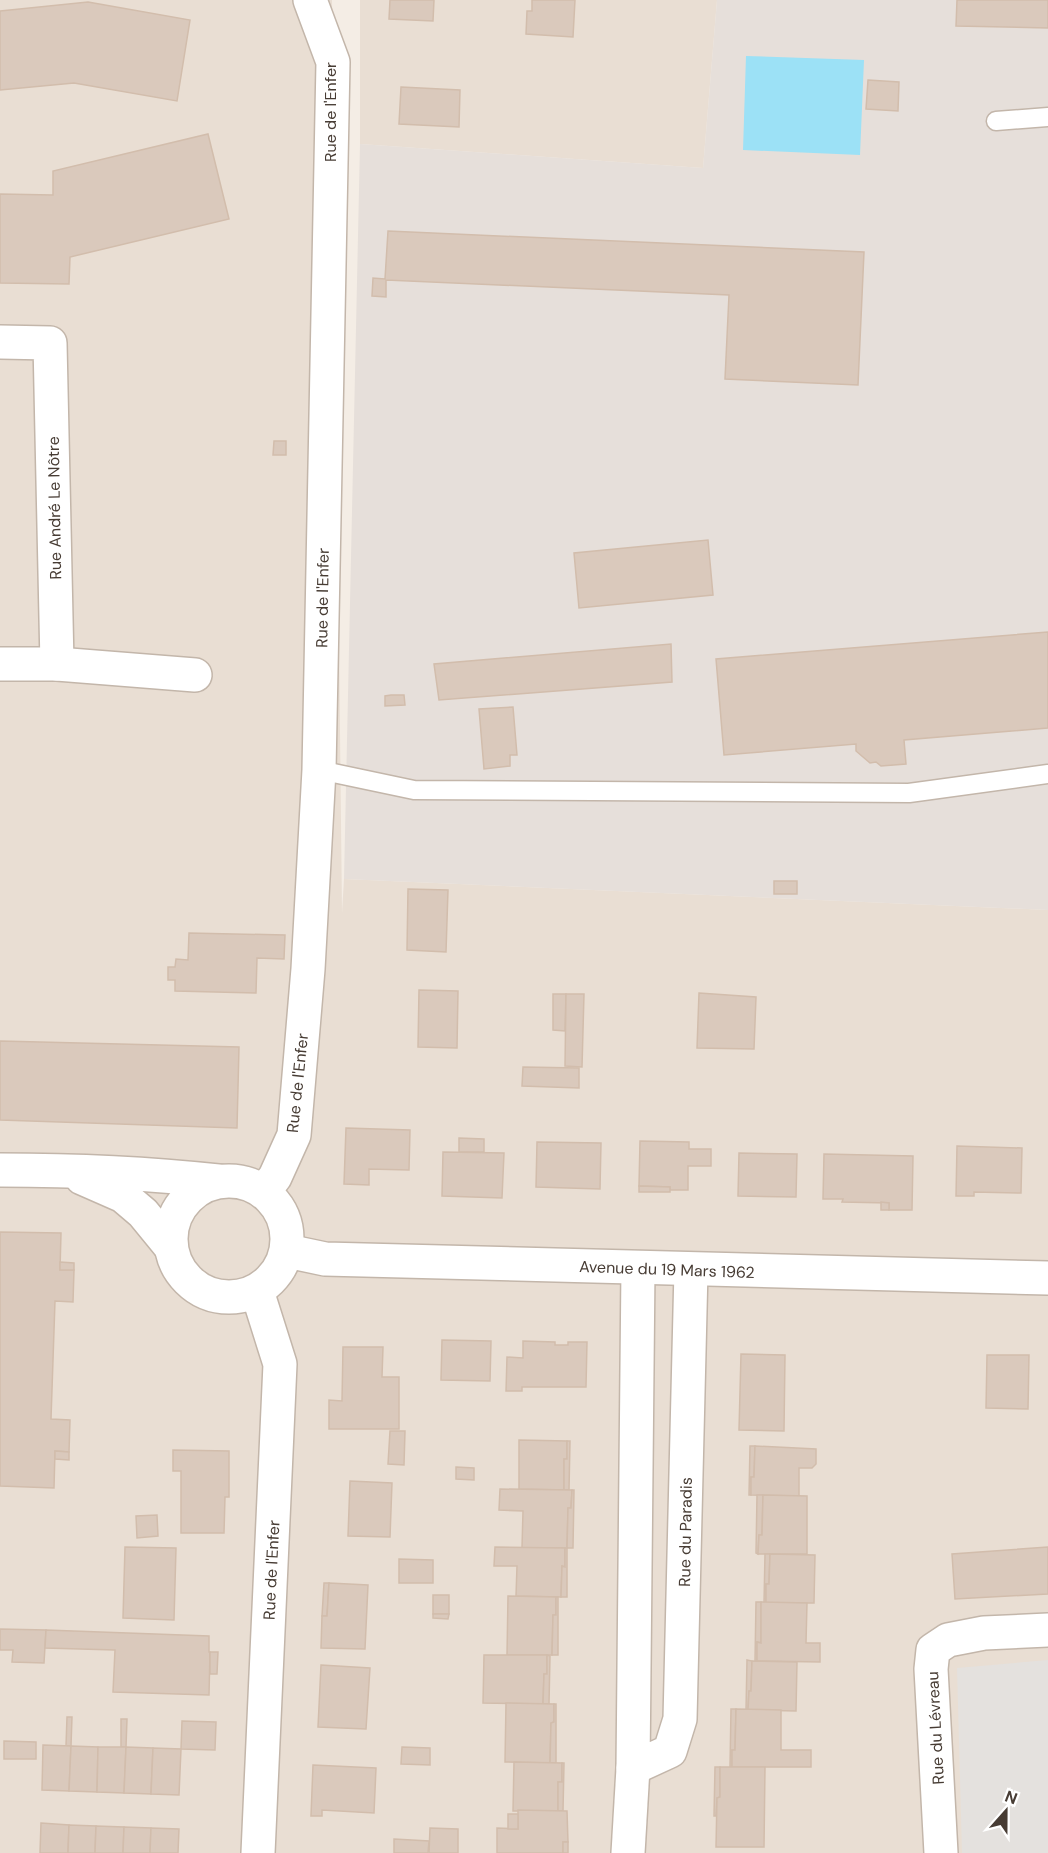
<svg xmlns="http://www.w3.org/2000/svg" width="1048" height="1853" font-family="'DM Sans',sans-serif">
	<rect width="100%" height="100%" fill="#f4ede5"/>
	<g fill="#e9ded3">
		<path d="M0,0H332L342,913L344,879L1048,910V1853H0Z"/>
		<path d="M360,0H717L703,168L360,144Z"/>
	</g>
	<path fill="#e6dfda" d="M717,0H1048V910L344,879L360,144L703,168Z"/>
	<path fill="#e4e1de" d="M1048,1660V1853H962L957,1668Z"/>
	<path fill="#9ce1f6" d="M746,56L864,60L860,155L743,150Z"/>
	<g fill="#dac9bc" stroke="#d2bdac" stroke-width="1.5">
		<path d="M390,0H434L433,21L389,19Z"/>
		<path d="M532,0H575L573,37L526,34L527,11H532Z"/>
		<path d="M957,0H1048V28L956,26Z"/>
		<path d="M88,2L190,20L177,101L74,83L0,90V11Z"/>
		<path d="M868,80L899,82L898,111L866,109Z"/>
		<path d="M401,87L460,90L459,127L399,124Z"/>
		<path d="M208,134L229,219L70,257L69,284L0,283V194L53,195V171Z"/>
		<path d="M388,231L864,252L858,385L725,379L729,295L386,280V297L372,296L373,278L385,279Z"/>
		<path d="M274,441H286V455H273Z"/>
		<path d="M708,540L713,595L579,608L574,553Z"/>
		<path d="M1048,632V728L904,740L906,764L881,766L876,762L870,763L856,751V744L724,755L716,659Z"/>
		<path d="M671,644L672,682L439,700L434,664Z"/>
		<path d="M391,695H404L405,705L385,706V696Z"/>
		<path d="M513,707L517,755H510V766L484,769L479,709Z"/>
		<rect x="774" y="881" width="23" height="13"/>
		<path d="M408,889L448,890L446,952L407,950Z"/>
		<path d="M189,933L285,935L284,959L257,958L256,993L175,991V980H168V967H175L176,959L188,960Z"/>
		<path d="M419,990L458,991L457,1048L418,1047Z"/>
		<path d="M699,993L756,997L754,1049L697,1048Z"/>
		<path d="M553,994H566L565,1031L553,1030Z"/>
		<path d="M566,994H584L582,1067L565,1066Z"/>
		<path d="M0,1041L239,1047L237,1128L0,1120Z"/>
		<path d="M523,1067L579,1068V1088L522,1086Z"/>
		<path d="M346,1128L410,1130L409,1170L369,1169V1185L344,1184Z"/>
		<path d="M459,1138L484,1139V1152H459Z"/>
		<path d="M640,1141L689,1142V1149H711V1166H688V1190H670V1187L639,1186Z"/>
		<path d="M537,1142L601,1143L600,1189L536,1187Z"/>
		<path d="M957,1146L1022,1148L1021,1193L974,1192V1196H956Z"/>
		<path d="M443,1152L504,1153L502,1198L442,1196Z"/>
		<path d="M739,1153L797,1154L796,1197L738,1196Z"/>
		<path d="M824,1154L913,1156L912,1210H889V1203L842,1202L843,1199H823Z"/>
		<path d="M639,1186L670,1187V1192H639Z"/>
		<path d="M881,1202L889,1203V1210H881Z"/>
		<path d="M0,1232L61,1233L60,1270H74L73,1302L55,1301L51,1419L70,1420L69,1452L55,1451L54,1488L0,1486Z"/>
		<path d="M60,1262L74,1263V1270H60Z"/>
		<path d="M442,1340L491,1341L490,1381L441,1380Z"/>
		<path d="M523,1341L555,1342V1345H568V1342H587L586,1387H522V1391H506L507,1357L523,1358Z"/>
		<path d="M343,1347H383L382,1377H399V1429H329V1400L342,1401Z"/>
		<path d="M741,1354L785,1355L784,1431L739,1430Z"/>
		<path d="M987,1355H1029L1028,1409L986,1408Z"/>
		<path d="M390,1431H405L404,1465L388,1464Z"/>
		<path d="M519,1440L567,1441V1459H564V1490L519,1489Z"/>
		<path d="M567,1441H570L569,1490H564V1459H567Z"/>
		<path d="M750,1446H755L754,1477H751V1495H749Z"/>
		<path d="M755,1446L816,1449V1464L812,1468H799V1496L751,1495V1477H754Z"/>
		<path d="M173,1450L229,1451V1497H225L224,1533H181V1471H173Z"/>
		<path d="M55,1451L69,1452V1460L55,1459Z"/>
		<path d="M456,1467L474,1468V1480L456,1479Z"/>
		<path d="M350,1481L392,1483L390,1537L348,1536Z"/>
		<path d="M500,1489L572,1490L571,1508H568L567,1548H522L523,1511L499,1510Z"/>
		<path d="M572,1490H574L573,1548H567L568,1508H571Z"/>
		<path d="M757,1495H763L762,1535H759L758,1554L756,1553Z"/>
		<path d="M763,1495L807,1496V1554H758L759,1535H762Z"/>
		<path d="M157,1515L158,1536L137,1538L136,1516Z"/>
		<path d="M125,1547L176,1548L174,1620L123,1618Z"/>
		<path d="M495,1547L565,1548V1567L562,1566L561,1597L516,1596L517,1566H494Z"/>
		<path d="M1048,1547V1594L955,1599L952,1554Z"/>
		<path d="M565,1548H567V1597H561L562,1566L565,1567Z"/>
		<path d="M765,1554H770L769,1584H766V1603H764Z"/>
		<path d="M770,1554L815,1555L814,1603H766V1584H769Z"/>
		<path d="M399,1559L433,1560V1583H399Z"/>
		<path d="M324,1583H329L327,1616H322Z"/>
		<path d="M329,1583L368,1585L365,1649L321,1648L322,1616H327Z"/>
		<rect x="433" y="1595" width="16" height="19"/>
		<path d="M508,1596L556,1597V1615H553L552,1655H507Z"/>
		<path d="M556,1597H558V1655H552L553,1615H556Z"/>
		<path d="M756,1602H761V1643L757,1642V1661H755Z"/>
		<path d="M761,1602L807,1603L806,1643H820V1662L757,1661V1642L761,1643Z"/>
		<path d="M433,1614H449L448,1619L433,1618Z"/>
		<path d="M0,1629L46,1630L44,1663L12,1662L13,1650H0Z"/>
		<path d="M46,1630L209,1636V1652H210L209,1695L113,1692L115,1650L45,1648Z"/>
		<path d="M210,1652H218L217,1674H210Z"/>
		<path d="M484,1655H547V1674H544L543,1704L483,1703Z"/>
		<path d="M547,1655L550,1656L549,1704H543L544,1674H547Z"/>
		<path d="M747,1660L752,1661L751,1691H749L748,1710H746Z"/>
		<path d="M752,1661L797,1662L796,1711L748,1710L749,1691H751Z"/>
		<path d="M321,1665L370,1668L366,1729L318,1727Z"/>
		<path d="M506,1703L554,1704V1722L551,1723L550,1763L505,1762Z"/>
		<path d="M554,1704H556V1763H550L551,1723L554,1722Z"/>
		<path d="M731,1709H736L735,1750H732V1767H730Z"/>
		<path d="M736,1709L781,1710V1750H811V1767H732V1750H735Z"/>
		<path d="M67,1717H72L71,1746H66Z"/>
		<path d="M121,1719H127L126,1747H121Z"/>
		<path d="M182,1721L216,1722L215,1750L181,1749Z"/>
		<path d="M4,1741L36,1742V1759H4Z"/>
		<path d="M43,1745L71,1746L69,1791L42,1790Z"/>
		<path d="M71,1746L98,1747L97,1792L69,1791Z"/>
		<path d="M98,1747H126L124,1793L97,1792Z"/>
		<path d="M126,1747L153,1748L151,1794L124,1793Z"/>
		<path d="M402,1747L430,1748V1765L401,1764Z"/>
		<path d="M153,1748L181,1749L179,1795L151,1794Z"/>
		<path d="M514,1762L562,1763V1782H558V1811H513Z"/>
		<path d="M562,1763H564L563,1811H558V1782H562Z"/>
		<path d="M313,1765L376,1768L374,1813L322,1810V1816H311Z"/>
		<path d="M715,1767H720V1797L717,1798L716,1816H714Z"/>
		<path d="M720,1767H765L764,1847H716L717,1798L720,1797Z"/>
		<path d="M518,1810L567,1811L568,1842H563V1853H497V1828L518,1829Z"/>
		<rect x="508" y="1814" width="10" height="15"/>
		<path d="M41,1823L69,1825L68,1853H40Z"/>
		<path d="M69,1825L96,1826L95,1853H68Z"/>
		<path d="M96,1826L124,1827L123,1853H95Z"/>
		<path d="M124,1827L151,1828L150,1853H123Z"/>
		<path d="M151,1828L179,1829L178,1853H150Z"/>
		<path d="M430,1828L458,1829V1853H429Z"/>
		<path d="M394,1839L429,1841L428,1853H394Z"/>
		<rect x="563" y="1842" width="5" height="11"/>
	</g>
	<g fill="none" stroke-linecap="round" stroke-linejoin="round">
		<g stroke="#c3b6aa" stroke-width="21">
			<g id="service">
				<path d="M996,121L1048,117"/>
				<path d="M319,770L414,790L909,793L1048,774"/>
			</g>
		</g>
		<g stroke="#c3b6aa" stroke-width="36">
			<g id="minor">
				<path d="M0,342L50,343L57,664H0"/>
				<path d="M57,664L195,675"/>
				<path d="M0,1170C73,1170 145,1173 218,1181"/>
				<path d="M82,1178L123,1196L143,1213L170,1246"/>
				<circle cx="229" cy="1239" r="58"/>
				<path d="M264,1191L275,1177L294,1135L308,969L319,770L333,62L310,0"/>
				<path d="M287,1251L325,1259L1048,1278"/>
				<path d="M638,1268L633,1768L670,1751L680,1719L691,1270"/>
				<path d="M257,1291L280,1364L258,1853"/>
				<path d="M628,1853L633,1768"/>
				<path d="M941,1853L931,1669L933,1650L948,1640L984,1633L1048,1630"/>
			</g>
		</g>
		<use href="#service" stroke="#fff" stroke-width="18"/>
		<use href="#minor" stroke="#fff" stroke-width="33"/>
	</g>
	<g text-anchor="middle" stroke-width="4.5" stroke-linejoin="round" paint-order="stroke">
		<g font-size="16" fill="#473c34" stroke="#fff">
			<text transform="translate(330 112) rotate(-90)" y="6">Rue de l'Enfer</text>
			<text transform="translate(54 508) rotate(-91)" y="6">Rue André Le Nôtre</text>
			<text transform="translate(322 598) rotate(-89)" y="6">Rue de l'Enfer</text>
			<text transform="translate(297 1083) rotate(-84)" y="6">Rue de l'Enfer</text>
			<text transform="translate(667 1269) rotate(2)" y="6">Avenue du 19 Mars 1962</text>
			<text transform="translate(685 1532) rotate(-89)" y="6">Rue du Paradis</text>
			<text transform="translate(271 1570) rotate(-87)" y="6">Rue de l'Enfer</text>
			<text transform="translate(935 1728) rotate(-93)" y="6">Rue du Lévreau</text>
		</g>
	</g>
	<g transform="translate(1006 1811) rotate(21)" stroke="#ffffff" stroke-width="4.5" paint-order="stroke">
	<path d="M0-4.5L10 22L0 15L-10 22Z" fill="#473c34"/>
	<text y="-9" font-size="16" font-weight="bold" text-anchor="middle" fill="#473c34">N</text>
	</g>
</svg>
